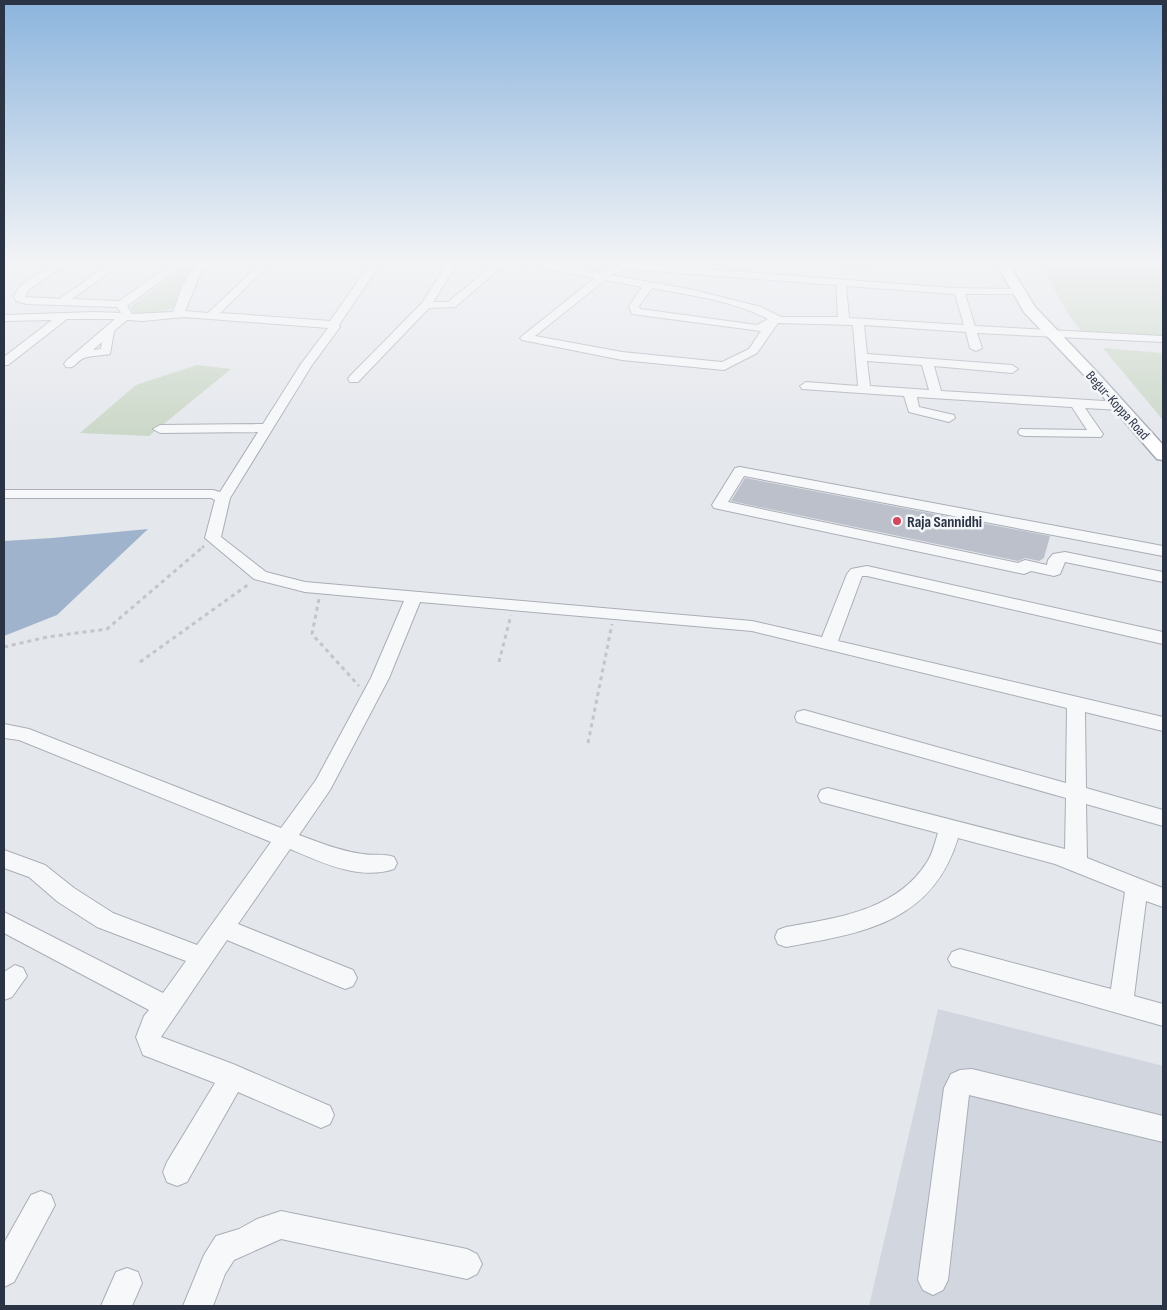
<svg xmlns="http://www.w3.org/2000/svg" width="1167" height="1310" font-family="'Sofia Sans Condensed',sans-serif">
	<rect width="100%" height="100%" fill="#e4e7ec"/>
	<path fill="#d2d6de" d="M938,1009L1163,1066V1306H869Z"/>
	<g fill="#c9d6c5">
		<path d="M191,261H204L188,272L177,306C161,313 151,317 133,314L130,307Z"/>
		<path d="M819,261H869L872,268L821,265Z"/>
		<path d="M1038,261H1163V337L1081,331L1069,315Z"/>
		<path d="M1103,348L1163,353V420Z"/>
		<path d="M197,365L231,369L149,436L80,433L136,385Z"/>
	</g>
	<path fill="#9fb4cc" d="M148,529L57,615L4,636V541L52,538Z"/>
	<path fill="#bbc0ca" d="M745,478L1050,536L1044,558L1039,561L1025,558L1018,561L731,501Z"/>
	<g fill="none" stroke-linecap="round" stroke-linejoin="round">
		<g stroke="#a9aeb7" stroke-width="2">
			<g id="minor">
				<path d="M60,261H71L28,290L25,297L59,299L114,261H125L72,299L119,301L177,261H188L127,306L132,314L173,312C182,289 187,261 216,261L201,272L185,311L208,313L263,261H273L220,313L330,321L372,261H382L339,325L340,327L312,365L230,498L221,537L266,572L305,582L752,621L822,637L847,574L851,569L867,566L1163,632V644L867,576H862L838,641L1163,717V731L1085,712L1086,788L1163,810V826L1086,804L1087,858L1163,888V907L1146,901L1134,996L1163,1004V1026L952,966L948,959L952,952L960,949L1111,989L1125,892L1055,864L958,838C932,923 863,933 786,947L778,944L775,937L778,930L786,927C838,918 897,910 927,862C933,853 935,842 938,833L821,802L818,796L821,790L828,788L1065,849L1066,798L797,722L795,717L797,712L804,710L1066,783L1067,708L752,631L420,602L389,678L330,790L299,835C321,843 340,851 363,854C373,856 383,853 394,857L397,863L394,869C359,881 321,862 290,849L238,924L353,970L357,978L353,986L345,989L227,940L161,1037L233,1064L330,1106L334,1115L330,1124L321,1128L238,1092L187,1182L177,1186L167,1182L163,1172L167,1162L215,1083L143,1055L136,1037L144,1016L149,1010L4,933V912L163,993L186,961L97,927L58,902L29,877L4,868V850L45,865L74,888L113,913L197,945L271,842L19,740L4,738V724L29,729L281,828L316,780L371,678L404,601L305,592L254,579L205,538L215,500L211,498H4V490H213L220,492L258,432L160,433L153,429L160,425L263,424L301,364L328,328L184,317L143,321L127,320L114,331L110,354C102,356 92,355 84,358C76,361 76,369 66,367L64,364L66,361L115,319H67L8,365H4V357L52,320L4,321V315L95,312L121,313L117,307L27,304L16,301L14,296L20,286ZM102,342L101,349L93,350Z"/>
				<path d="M449,261H459L433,302H448L498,261H531L601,273L602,271L627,263L952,288L1019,289L1024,292L1023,294H965L975,326L1163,336V342L977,333L982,348L976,351L970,348L966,332L864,325L867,354L1012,365L1018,369L1012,373L934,366L941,391L1120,402L1126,406L1120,410L1085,408L1103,434L1101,437L1025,436L1020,435L1018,432L1020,429L1087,430L1072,407L917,397L919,407L954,415L955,418L949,422L909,412L904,396L802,389L800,386L806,382L858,386L853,325L778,323L757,353L724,370L622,360L522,340L520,338L522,336L595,278L512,262L505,264L455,307L429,308L358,382H350L348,379L350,376L422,303ZM628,269L836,285L838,317H781L761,307L689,289L610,275ZM605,280L642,287L629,306L632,314L761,331L749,349L722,362L622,352L535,336ZM846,286L955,294L964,325L849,318ZM652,288C690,295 733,301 768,319L757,325L640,309L639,306ZM867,361L922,365L929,390L870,386Z"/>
				<path d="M740,467L1163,546V556L744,476L728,502L1018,563L1025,560L1047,565L1048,560L1053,554L1065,552L1163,572V582L1065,562L1060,574L1054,576L1031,571L1024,574L714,508L712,505L735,468Z"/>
				<path d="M15,965L23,968L27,976L12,997L4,1000V972Z"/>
				<path d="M972,1069L1163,1116V1142L969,1095L948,1280L943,1290L933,1295L923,1290L918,1280L944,1088L951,1074L960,1070Z"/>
				<path d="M41,1191L51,1195L55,1205L14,1282L4,1287V1243L31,1195Z"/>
				<path d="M281,1211L467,1249L477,1254L482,1264L477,1274L467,1279L281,1239L234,1260L225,1274L213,1306H183L204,1255L216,1236L239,1229L257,1219Z"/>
				<path d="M127,1268L138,1272L142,1283L132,1306H101L116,1272Z"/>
			</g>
		</g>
		<g stroke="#a3abb8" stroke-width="3">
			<path id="major" d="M995,261H1007L1035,307L1096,371L1163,445V460L1157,459L1086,377L1024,312Z"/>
		</g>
		<path stroke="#c2c5cb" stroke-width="2.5" stroke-dasharray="3 3" stroke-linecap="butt" d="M202,548L205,545"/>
		<g stroke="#c2c5cb" stroke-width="3" stroke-dasharray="4 4" stroke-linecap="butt">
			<path d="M319,599L312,634L359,686"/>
			<path d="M4,647L47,637L107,629L203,547"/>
			<path d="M140,662L249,584"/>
			<path d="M499,662L511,615"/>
			<path d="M588,743L612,624"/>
		</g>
		<use href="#minor" fill="#f7f8fa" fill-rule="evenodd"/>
		<use href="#major" fill="#fff" fill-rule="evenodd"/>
	</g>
	<linearGradient id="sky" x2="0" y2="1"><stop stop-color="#8bb4dd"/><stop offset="0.59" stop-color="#f3f4f6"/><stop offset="1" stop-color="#f3f4f6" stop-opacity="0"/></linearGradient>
	<rect width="1167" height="444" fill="url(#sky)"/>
	<circle fill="#d1495b" stroke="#f4f6f9" stroke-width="2" cx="897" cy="521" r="5"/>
	<g text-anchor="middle" stroke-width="5" stroke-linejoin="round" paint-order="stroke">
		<g font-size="14" fill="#2b3445" stroke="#f4f6f9">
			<text transform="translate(1118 405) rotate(48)" y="5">Begur-Koppa Road</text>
		</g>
		<g font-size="16" font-weight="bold" fill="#2b3445" stroke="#f4f6f9" text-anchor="start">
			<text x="907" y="527">Raja Sannidhi</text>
		</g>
	</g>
	<rect width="1167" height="1310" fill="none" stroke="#2b3445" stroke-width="10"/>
</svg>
